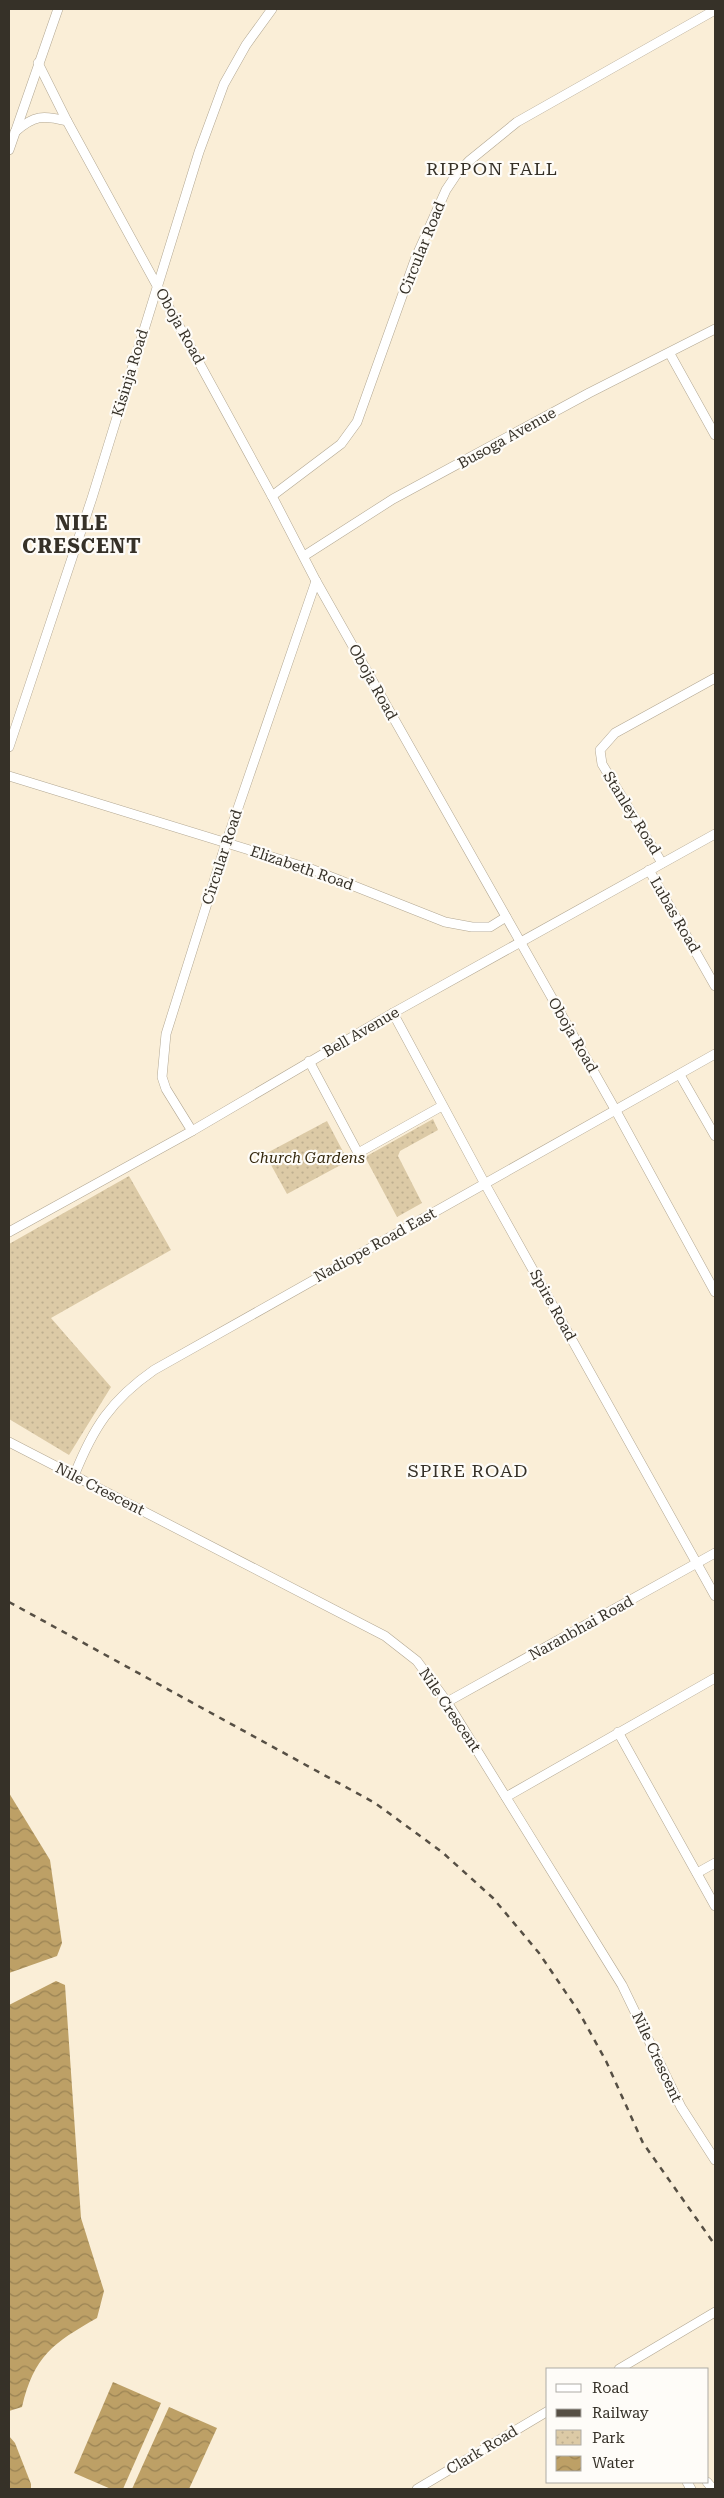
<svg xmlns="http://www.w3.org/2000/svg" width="724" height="2498" font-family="'Roboto Serif',serif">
	<defs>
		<pattern id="park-dots" width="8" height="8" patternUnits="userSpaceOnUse" patternTransform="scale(1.25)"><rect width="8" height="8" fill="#dccaa6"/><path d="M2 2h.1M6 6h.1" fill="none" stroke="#bdae8f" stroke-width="1.8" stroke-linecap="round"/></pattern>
		<pattern id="water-waves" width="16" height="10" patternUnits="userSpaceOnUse" patternTransform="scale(1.25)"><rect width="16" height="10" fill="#bda066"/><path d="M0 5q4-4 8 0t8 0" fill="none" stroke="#9a8354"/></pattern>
	</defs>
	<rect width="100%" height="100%" fill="#faeed7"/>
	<g fill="url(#park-dots)">
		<path d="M433,1119L438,1130L400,1151L398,1156L422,1203L397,1217L365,1157Z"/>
		<path d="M327,1121L348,1161L287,1194L265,1154Z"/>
		<path d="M129,1176L171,1250L51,1318L111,1387L69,1455L9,1419V1244Z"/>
	</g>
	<g fill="url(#water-waves)">
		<path d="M9,1793L50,1860L62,1943L57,1956L9,1973Z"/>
		<path d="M56,1981L65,1985L81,2218L104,2291L97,2318C53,2343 34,2356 22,2407L9,2411V2005Z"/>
		<path d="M113,2382L161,2403L123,2489H111L74,2473Z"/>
		<path d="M169,2407L217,2428L189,2489H132Z"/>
		<path d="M9,2436L15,2443L31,2484V2489H9Z"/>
	</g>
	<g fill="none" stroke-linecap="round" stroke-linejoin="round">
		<g stroke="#b2a792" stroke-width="10">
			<g id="minor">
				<path d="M38,63L67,121L272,496L316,581L616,1111L715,1292"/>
				<path d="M15,132C34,115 43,115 67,121"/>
				<path d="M9,150L58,9"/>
				<path d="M670,354L715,435"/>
				<path d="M272,496L341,444L357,422L416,257L446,190L456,175L469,161L517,122L715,10"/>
				<path d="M304,556L393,499L589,393L715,329"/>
				<path d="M9,747L92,498L199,152L224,84L246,45L272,9"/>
				<path d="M9,776L311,869L445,922L472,927H490L506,917"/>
				<path d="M662,863L602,764L600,750L615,733L715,678"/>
				<path d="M649,870L715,986"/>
				<path d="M393,1013L485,1184L715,1596"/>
				<path d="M309,1061L357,1151L360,1152L442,1106"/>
				<path d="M680,1075L715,1136"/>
				<path d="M192,1131L166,1089L162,1077L166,1034L226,843L316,581"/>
				<path d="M9,1232L192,1131L393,1013L715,834"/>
				<path d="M9,1442L385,1636L417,1661L447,1702L622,1985L681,2107L715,2160"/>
				<path d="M74,1476C93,1428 111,1400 154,1370L715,1054"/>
				<path d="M447,1702L715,1553"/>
				<path d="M618,1732L715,1906"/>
				<path d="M506,1797L715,1678"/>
				<path d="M697,1873L715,1863"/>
				<path d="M619,2369L715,2312"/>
				<path d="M687,2482L691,2489"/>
				<path d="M707,2482L713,2489"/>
				<path d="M417,2489L548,2411"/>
			</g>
		</g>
		<use href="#minor" stroke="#fff" stroke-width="9"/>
		<path stroke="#564f44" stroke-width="2.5" stroke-dasharray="6 6" stroke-linecap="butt" d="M9,1602L375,1803L442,1852L493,1898L539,1953L579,2012L606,2061L643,2143L715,2245"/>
	</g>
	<g text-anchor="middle" stroke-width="4.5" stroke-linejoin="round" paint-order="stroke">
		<g font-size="15" fill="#363128" stroke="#fefcf8">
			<text transform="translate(422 248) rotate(-68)" y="5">Circular Road</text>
			<text transform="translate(180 326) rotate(61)" y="5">Oboja Road</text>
			<text transform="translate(130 373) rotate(-73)" y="5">Kisinja Road</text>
			<text transform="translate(507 438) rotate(-29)" y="5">Busoga Avenue</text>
			<text transform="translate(373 682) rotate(61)" y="5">Oboja Road</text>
			<text transform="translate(632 813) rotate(58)" y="5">Stanley Road</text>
			<text transform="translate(222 857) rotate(-72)" y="5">Circular Road</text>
			<text transform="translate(302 868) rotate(19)" y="5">Elizabeth Road</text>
			<text transform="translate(675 915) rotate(60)" y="5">Lubas Road</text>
			<text transform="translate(361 1032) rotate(-30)" y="5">Bell Avenue</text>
			<text transform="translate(573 1035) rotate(60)" y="5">Oboja Road</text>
			<text transform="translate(375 1245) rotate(-29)" y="5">Nadiope Road East</text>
			<text transform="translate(553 1305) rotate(61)" y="5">Spire Road</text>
			<text transform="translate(100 1489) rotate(27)" y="5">Nile Crescent</text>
			<text transform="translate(581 1628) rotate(-29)" y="5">Naranbhai Road</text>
			<text transform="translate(450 1710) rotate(56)" y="5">Nile Crescent</text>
			<text transform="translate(657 2057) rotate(65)" y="5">Nile Crescent</text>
			<text transform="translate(482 2450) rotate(-31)" y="5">Clark Road</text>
		</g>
		<g font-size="15" font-style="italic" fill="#35280d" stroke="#fefcf8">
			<text x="307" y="1163">Church Gardens</text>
		</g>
		<g font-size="18" letter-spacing="1" fill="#363128" stroke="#fefcf8">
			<text x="492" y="175">RIPPON FALL</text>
			<text x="468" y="1477">SPIRE ROAD</text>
		</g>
		<g font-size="20" font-weight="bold" letter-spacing="1" fill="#363128" stroke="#fefcf8">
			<text x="82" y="530">NILE<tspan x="82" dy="23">CRESCENT</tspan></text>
		</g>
	</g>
	<rect width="724" height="2498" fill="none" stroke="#363128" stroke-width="20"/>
	<rect x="546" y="2368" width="162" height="115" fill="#fefcf8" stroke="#aeaba5"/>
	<rect x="556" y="2384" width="25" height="8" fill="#ffffff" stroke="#aeaba5"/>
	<text x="592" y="2393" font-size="15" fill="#363128">Road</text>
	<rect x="556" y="2409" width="25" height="8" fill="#564f44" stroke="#aeaba5"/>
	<text x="592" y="2418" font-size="15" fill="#363128">Railway</text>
	<rect x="556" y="2430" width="25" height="15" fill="url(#park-dots)" stroke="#aeaba5"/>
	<text x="592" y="2443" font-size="15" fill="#363128">Park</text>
	<rect x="556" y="2456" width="25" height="15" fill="url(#water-waves)" stroke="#aeaba5"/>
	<text x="592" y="2468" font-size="15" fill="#363128">Water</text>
</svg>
